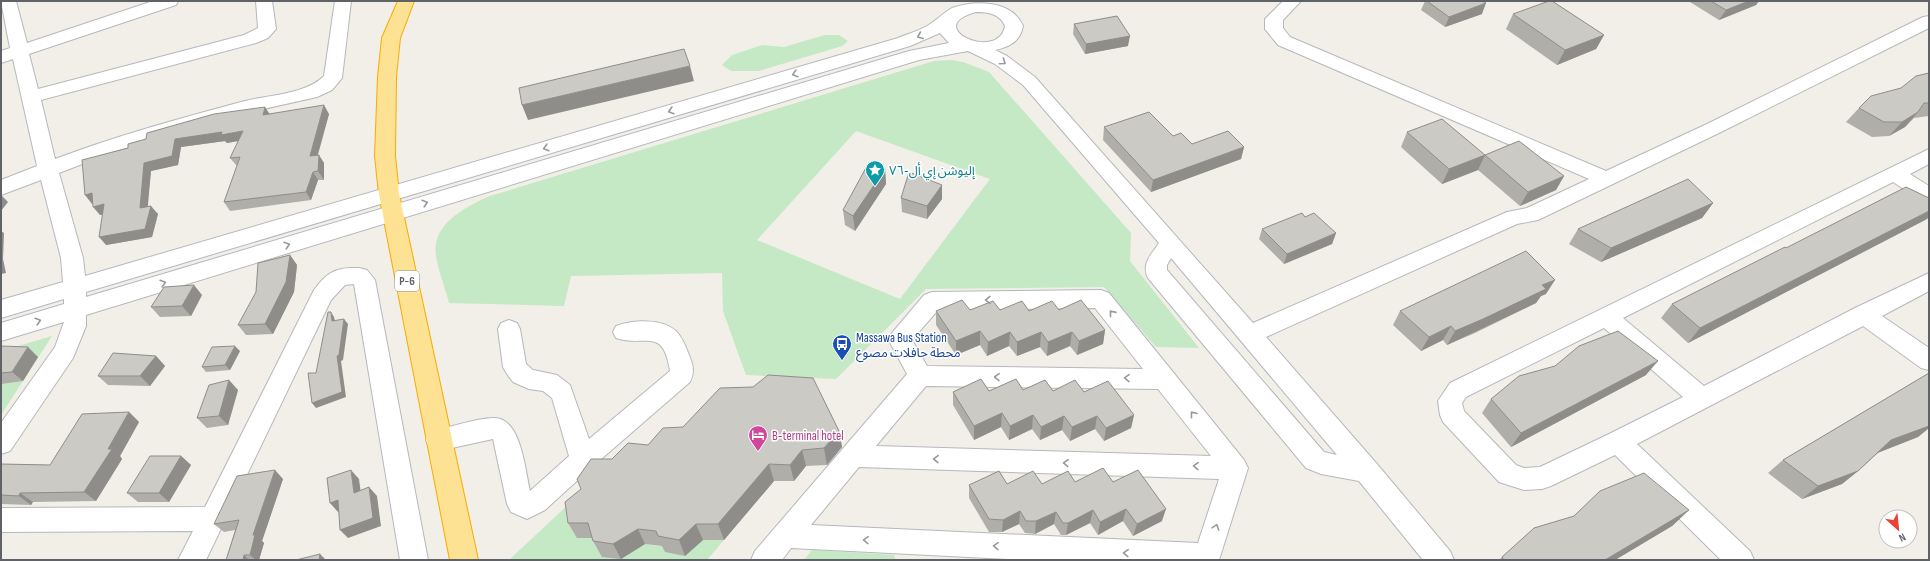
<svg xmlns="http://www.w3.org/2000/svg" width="1930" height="561" font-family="'Sofia Sans Condensed','Noto Sans Arabic',sans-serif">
	<rect width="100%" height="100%" fill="#f1efe8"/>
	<g fill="#c5e8c5" fill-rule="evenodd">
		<path d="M825,35H839L848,41L842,46L759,71H731L722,65L732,55L762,45L784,47Z"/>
		<path d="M951,60L963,62L989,72L1131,233L1130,261L1199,348L1156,347L1104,287L926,289L836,379L746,375L723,311L722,273L571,276L564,306L449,303C445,287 438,271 436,255C431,224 467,206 490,196L934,61ZM856,131L990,179L900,299L757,240Z"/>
		<path d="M52,336L1,415V351Z"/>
		<path d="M599,476L597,539L621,559L645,544L657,546L703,540H724L707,560H509Z"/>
		<path d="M812,550L894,555L896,560H804Z"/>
	</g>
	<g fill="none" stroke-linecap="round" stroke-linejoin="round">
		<g stroke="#b5b8bc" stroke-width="2">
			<g id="minor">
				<path d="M1,1H16L27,43L153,1H178L176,5L29,54L38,89L244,35L258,28L256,1H272L276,29L268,38L256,43L41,100L55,159C116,136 178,119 241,102C266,95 305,95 324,76L335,1H351L342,78L332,90L317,97L250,112L116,151L59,173L83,258L85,276L898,38C907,34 918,31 927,26C936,21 943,13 952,8C975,0 1012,0 1023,26C1020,42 1009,47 995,50L1007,56L1035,77L1253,323L1507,212L1527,208L1589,179L1278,45L1265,29V19L1283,1H1301L1283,20V28L1290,37L1606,171L1707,124L1923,17L1929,16V28L1721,132L1538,220L1517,224L1266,337L1377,464L1450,551L1454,560H1423L1359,481L1321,474L1306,468L1148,278C1141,264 1151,255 1159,243L1023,85L995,64L968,51L919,60L86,315V326L73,358L10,451L1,454V423L55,347L64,322L1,341V323L64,304V299L1,318V300L63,282L61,258L41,180L1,195V180L37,166L13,59L1,63V51L10,48ZM976,12C988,12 1000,14 1005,26C999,63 920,27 976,12ZM940,33L949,43L909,51L86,297V292L910,46ZM1171,258L1337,455L1324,452L1167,270V265Z"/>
				<path d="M1929,149V164L1910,174L1929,186V203L1922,201L1893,182L1623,318L1704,386L1855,308L1929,273V291L1882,316L1929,348V370L1921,368L1863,326L1637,444L1750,551L1754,560H1721L1615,455L1551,486L1542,489L1524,490L1499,482L1443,422L1440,415L1438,401L1450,383ZM1604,328L1683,397L1609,434L1540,467L1524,468L1516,465L1464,411L1462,403L1466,397Z"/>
				<path d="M359,268L367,270L375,280L428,560H400L354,284L345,285L331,300L206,560H178L193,531L1,532V508L205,507L314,290C327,272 336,267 359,268Z"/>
				<path d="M1101,290L1109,293L1244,460L1248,468L1219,560H1030L791,548L782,560H751L755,551L907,374L888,339L892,333L924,295L932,292ZM1095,308L1143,369L927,366L912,340L938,310ZM926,386L1158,389L1211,456L876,446ZM859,467L1219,479L1198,543L811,525Z"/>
				<path d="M509,320L517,323L520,329L526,364L533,370L557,375L570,385L589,439L670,371C663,325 645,348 616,338L613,332L616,326C632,320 662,318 676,331C682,337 686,347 689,355C693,365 695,372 690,382L592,467L545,510L527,519L511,512L507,504L493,439L438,451L429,448L426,440L429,432L438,429C456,426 474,419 492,418C521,415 525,470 530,491L569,456L552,398L543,391L529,389L513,382L507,374L503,367L498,329L501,323Z"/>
			</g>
		</g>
		<g stroke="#f9ab00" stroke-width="2">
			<path id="highway" d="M398,1H414L400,38L396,77L395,156L399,194L478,560H450L379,194L375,156L378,77L382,38Z"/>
		</g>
		<use href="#minor" fill="#fff" fill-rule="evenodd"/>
		<use href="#highway" fill="#fde293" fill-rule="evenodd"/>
	</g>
	<g fill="#afaea9">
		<path d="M1425,1H1482V14L1445,27L1421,10Z"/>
		<path d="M1691,1H1759L1756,5L1719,20L1690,2Z"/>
		<path d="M1513,14L1604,35L1596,49L1557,65L1506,29Z"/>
		<path d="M1074,24L1128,46L1085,54L1073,34Z"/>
		<path d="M1929,73V116L1914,118L1905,127L1889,136L1872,137L1846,122L1859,108L1901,88Z"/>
		<path d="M270,114H329L318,155L324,163V180H318L311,200L230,211L224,202L237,166L230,158L238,141L227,143L225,141L181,147L178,165L151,171L147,206L158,214L152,237L106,245L102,215H100L93,204H92L82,160Z"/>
		<path d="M1104,127L1173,136L1192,144L1244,147L1241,159L1151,192L1103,140Z"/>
		<path d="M1407,132L1485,155L1564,176L1556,190L1520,206L1478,170L1442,184L1401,147Z"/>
		<path d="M885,169L886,184L855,231L845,225L843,210Z"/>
		<path d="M901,198L942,199L927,219L902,212Z"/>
		<path d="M1713,203L1702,218L1601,262L1569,244L1578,229Z"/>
		<path d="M1305,217L1336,233L1332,244L1284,264L1259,239L1262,229Z"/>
		<path d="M1927,219L1688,343L1661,318L1672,304L1786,248Z"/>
		<path d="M290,255L297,265L294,292L273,334L246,335L238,325Z"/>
		<path d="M1546,294L1541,296L1536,303L1475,333L1447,345L1443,340L1421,351L1393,325L1400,311Z"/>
		<path d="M202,295L191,316L160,317L151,307Z"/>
		<path d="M970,310L1029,311L1059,310L1105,330L1103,344L1077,355L1070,346L1047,356L1040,347L1017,356L1009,346L987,356L980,345L956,355L936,325V311Z"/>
		<path d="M1,346L38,357L23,381L1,384Z"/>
		<path d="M240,351L230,370L206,372L202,367Z"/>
		<path d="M156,356L165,366L150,386L108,385L98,376Z"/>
		<path d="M1929,373V428L1918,437L1879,452L1858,471L1842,484L1802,499L1768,473L1783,460Z"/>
		<path d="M1646,375L1511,447L1482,413L1491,399Z"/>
		<path d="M238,390L228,425L207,428L197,418Z"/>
		<path d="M989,391H1053L1084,392L1134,415L1131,428L1104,441L1095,429L1070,441L1062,430L1040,440L1032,429L1009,440L1001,427L974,440L953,405V392Z"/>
		<path d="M129,412L139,422L120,456L122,459L96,501L33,502L31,505L1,504V464L50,465Z"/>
		<path d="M839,431L842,447L827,465L806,466L794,481H774L724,540H703L685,556L665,552L662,546L645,544L621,559L602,557L593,541L592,538H577L568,523L581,489L612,459L648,445Z"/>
		<path d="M181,456L191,465L169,502H138L127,493Z"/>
		<path d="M283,479L262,541L264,543L259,560H226L235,530L224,532L214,524Z"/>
		<path d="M1075,482H1113L1162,521L1133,536L1123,521L1098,535L1090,523L1066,535H1061L1054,524L1035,534L1025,533L1019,524L1002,532H989L969,498V485L1007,484H1042Z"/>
		<path d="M1689,510L1672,526L1615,560H1499L1502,557Z"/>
	</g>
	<g fill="#8f8d8a">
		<path d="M1749,1H1759L1756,5L1719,20L1726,10Z"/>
		<path d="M1486,3L1482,14L1445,27L1449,17Z"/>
		<path d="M1604,35L1596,49L1557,65L1565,50Z"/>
		<path d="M1130,36L1128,46L1085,54L1086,44Z"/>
		<path d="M690,66L694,81L528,120L522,105Z"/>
		<path d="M324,105L329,114L315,164L310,156Z"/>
		<path d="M265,107L271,116L263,115Z"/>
		<path d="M1918,112L1905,127L1889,136L1902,122Z"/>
		<path d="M243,131L249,139L227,143L225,141L181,147L178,165L151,171L147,216L140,208L144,163L175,139L222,132Z"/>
		<path d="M1244,147L1241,159L1151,192L1153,180Z"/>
		<path d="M319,155L324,163V180L318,171Z"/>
		<path d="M1485,155L1478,170L1442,184L1449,169Z"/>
		<path d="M885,169L886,184L855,231L853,216Z"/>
		<path d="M313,172L318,180L311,200L306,192Z"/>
		<path d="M1564,176L1556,190L1520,206L1528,192Z"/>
		<path d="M942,185V199L927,219V206Z"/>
		<path d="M92,193L100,201L92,204L85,195Z"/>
		<path d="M1,195L8,202L1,211Z"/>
		<path d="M1713,203L1702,218L1601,262L1611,248Z"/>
		<path d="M104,204L111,212L100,215L93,207Z"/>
		<path d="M151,206L158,214L152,237L106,245L99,237Z"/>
		<path d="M1929,211V217L1927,219L1688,343L1700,328Z"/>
		<path d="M1,231L4,233L3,259L6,273L1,274Z"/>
		<path d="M1336,233L1332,244L1284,264L1287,254Z"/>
		<path d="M290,255L297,265L294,292L273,334L265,324Z"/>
		<path d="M1555,280L1546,294L1541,296L1536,303L1447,345L1455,331L1542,285Z"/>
		<path d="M194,285L202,295L191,316L182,306Z"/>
		<path d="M331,312L334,317L336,326L332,321Z"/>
		<path d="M344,319L348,324L343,360L341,361L346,397L316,408L312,403L337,356Z"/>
		<path d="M1451,326L1443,340L1421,351L1429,337Z"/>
		<path d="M1105,330L1103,344L1077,355L1079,341Z"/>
		<path d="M980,331V345L956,355V341Z"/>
		<path d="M1010,332L1009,346L987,356L988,342Z"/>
		<path d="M1041,332L1040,347L1017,356V342Z"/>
		<path d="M1072,332L1070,346L1047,356L1048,342Z"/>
		<path d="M235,346L240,351L230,370L225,365Z"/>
		<path d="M28,347L38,357L23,381L12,372Z"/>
		<path d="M156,356L165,366L150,386L140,376Z"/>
		<path d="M1658,361L1646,375L1511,447L1521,433Z"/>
		<path d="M229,380L238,390L228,425L219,416Z"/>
		<path d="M129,412L139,422L120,456L122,459L96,501L84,492L108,449Z"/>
		<path d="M1002,413L1001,427L974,440V426Z"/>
		<path d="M1033,415L1032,429L1009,440L1010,426Z"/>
		<path d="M1134,415L1131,428L1104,441L1106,428Z"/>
		<path d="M1064,416L1062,430L1040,440L1041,427Z"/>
		<path d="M1097,416L1095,429L1070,441L1072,427Z"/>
		<path d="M1929,426V428L1918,437L1875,454L1891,440Z"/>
		<path d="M839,431L842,447L827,465L824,448Z"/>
		<path d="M802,450L806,466L794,481L790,465Z"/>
		<path d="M181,456L191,465L169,502L159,493Z"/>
		<path d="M769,464L774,481L724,540L718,524Z"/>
		<path d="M275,470L283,479L262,541L264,543L259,560H256L250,555L253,535Z"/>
		<path d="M351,470L359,479L362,502L354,493Z"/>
		<path d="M1858,471L1842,484L1802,499L1818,486Z"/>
		<path d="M369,487L377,496L381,526L348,538L340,530Z"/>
		<path d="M20,493L33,502L31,505L19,496Z"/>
		<path d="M338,500L346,509L338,512L330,503Z"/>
		<path d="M1126,509L1123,521L1098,535L1100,522Z"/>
		<path d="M1166,509L1162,521L1133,536L1137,524Z"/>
		<path d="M1093,510L1090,523L1066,535L1068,523Z"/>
		<path d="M1689,510L1672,526L1615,560H1605Z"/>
		<path d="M1020,511L1019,524L1002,532L1003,520Z"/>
		<path d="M1056,512L1054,524L1035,534L1036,521Z"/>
		<path d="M696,524L703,540L685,556L679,540Z"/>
		<path d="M638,529L645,544L621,559L613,544Z"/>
		<path d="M320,554L326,560H319Z"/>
		<path d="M244,555L249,560H243Z"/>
	</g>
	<g fill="#cccac5" stroke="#8f8d8a">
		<path d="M1427,1H1482L1486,3L1449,17Z"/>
		<path d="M1549,1H1552L1604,35L1565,50L1513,14Z"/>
		<path d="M1711,1H1749L1726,10Z"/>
		<path d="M1117,16L1130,36L1086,44L1074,24Z"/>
		<path d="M684,49L690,66L522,105L519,88Z"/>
		<path d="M1929,73V103H1924L1918,112L1902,122H1884L1859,108L1871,96L1901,88L1916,76Z"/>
		<path d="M324,105L310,156L319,155L318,171L313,172L306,192L224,202L240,157L230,158L243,131L221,135L222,132L175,139L172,156L144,163L140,208L151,206L145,229L99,237L104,204L93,207L92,193L85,195L82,160L128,148V144L146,139L147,133L214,114L265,107L263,115Z"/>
		<path d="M1149,112L1173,136L1181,133L1192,144L1228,131L1244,147L1153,180L1104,127Z"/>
		<path d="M1442,119L1485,155L1449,169L1407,132Z"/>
		<path d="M1519,141L1564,176L1528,192L1485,155Z"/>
		<path d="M868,164L885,169L853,216L843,210Z"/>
		<path d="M909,172L942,185L927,206L901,198Z"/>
		<path d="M1688,179L1713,203L1611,248L1578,229Z"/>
		<path d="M1906,187L1929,198V211L1700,328L1672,304L1785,247L1786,248Z"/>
		<path d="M1302,213L1305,217L1314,213L1336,233L1287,254L1262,229Z"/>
		<path d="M1526,251L1555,280L1542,285L1546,289L1483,319L1455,331L1451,326L1429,337L1400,311Z"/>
		<path d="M290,255L286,282L265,324L238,325L256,292L258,263Z"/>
		<path d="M194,285L182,306L151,307L164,287Z"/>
		<path d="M962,300L970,310L993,301L1000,310L1022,301L1029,311L1052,301L1059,310L1081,300L1105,330L1079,341L1072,332L1048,342L1041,332L1017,342L1010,332L988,342L980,331L956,341L936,311Z"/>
		<path d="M328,312H331L332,321L344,319L339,355L337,356L342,392L312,403L308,373H316Z"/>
		<path d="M1618,331L1658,361L1521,433L1491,399L1519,376L1555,366L1579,346Z"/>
		<path d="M1,346L28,347L12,372L1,373Z"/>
		<path d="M235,346L225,365L202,367L212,347Z"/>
		<path d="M113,353L156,356L140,376H98Z"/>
		<path d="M1929,373V426L1891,440L1858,471L1818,486L1783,460Z"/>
		<path d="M768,375L813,378L839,431L824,448L802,450L790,465L769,464L718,524H696L679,540L658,536L656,531L638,529L613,544L593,541L588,523H568L565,502L581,489L577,479L591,459H612L628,443L648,445L663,428L683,427L720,388L753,387Z"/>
		<path d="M981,379L989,391L1016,379L1023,390L1045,380L1053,391L1075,380L1084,392L1108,381L1134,415L1106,428L1097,416L1072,427L1064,416L1041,427L1033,415L1010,426L1002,413L974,426L953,392Z"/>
		<path d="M229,380L219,416L197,418L209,385Z"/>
		<path d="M129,412L108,449H112L84,492L20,493L19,496L1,495V464L50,465L82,414Z"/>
		<path d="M150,456H181L159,493H127Z"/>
		<path d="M1103,468L1113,482L1138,470L1166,509L1137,524L1126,509L1100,522L1093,510L1068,523H1063L1056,512L1036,521H1026L1020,511L1003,520L989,519L969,485L999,471L1007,484L1033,471L1042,484L1068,471L1075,482Z"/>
		<path d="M275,470L253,535H255L250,555H244L243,560H226L239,520L214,524L237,476Z"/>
		<path d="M351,470L354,493L369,487L373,518L340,530L338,500L330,503L327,478Z"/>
		<path d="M1644,473L1689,510L1605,560H1504L1502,557L1534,528L1574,516L1600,491Z"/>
		<path d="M320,554L319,560H296Z"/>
	</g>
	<defs><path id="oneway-chevron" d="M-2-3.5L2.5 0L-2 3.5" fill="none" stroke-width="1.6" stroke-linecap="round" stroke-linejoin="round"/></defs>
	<g stroke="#979a9d">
		<use href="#oneway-chevron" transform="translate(920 36) rotate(157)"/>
		<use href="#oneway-chevron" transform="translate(1003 62) rotate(35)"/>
		<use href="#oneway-chevron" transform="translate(795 74) rotate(164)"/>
		<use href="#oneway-chevron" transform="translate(671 111) rotate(164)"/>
		<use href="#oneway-chevron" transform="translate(546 148) rotate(164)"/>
		<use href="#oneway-chevron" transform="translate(425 203) rotate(-17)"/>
		<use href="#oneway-chevron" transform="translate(287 245) rotate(-17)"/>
		<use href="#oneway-chevron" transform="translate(163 283) rotate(-17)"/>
		<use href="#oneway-chevron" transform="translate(988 300) rotate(179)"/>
		<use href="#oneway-chevron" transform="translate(1112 313) rotate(-129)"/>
		<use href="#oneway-chevron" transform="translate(38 321) rotate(-17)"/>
		<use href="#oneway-chevron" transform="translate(997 377) rotate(-179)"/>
		<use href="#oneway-chevron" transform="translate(1127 378) rotate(-179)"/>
		<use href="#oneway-chevron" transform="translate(1193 414) rotate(-128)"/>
		<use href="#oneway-chevron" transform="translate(936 459) rotate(-178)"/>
		<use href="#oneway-chevron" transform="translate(1066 463) rotate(-178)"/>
		<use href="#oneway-chevron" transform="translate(1196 466) rotate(-178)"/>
		<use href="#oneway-chevron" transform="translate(1216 527) rotate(-72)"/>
		<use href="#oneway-chevron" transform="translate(866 540) rotate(-177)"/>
		<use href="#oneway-chevron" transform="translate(996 546) rotate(-177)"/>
		<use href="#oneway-chevron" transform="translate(1126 553) rotate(-177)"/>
	</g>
	<defs>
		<g id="sight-pin" transform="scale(1)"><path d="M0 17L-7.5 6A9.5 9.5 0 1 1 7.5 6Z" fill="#0f9aa8" stroke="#fff"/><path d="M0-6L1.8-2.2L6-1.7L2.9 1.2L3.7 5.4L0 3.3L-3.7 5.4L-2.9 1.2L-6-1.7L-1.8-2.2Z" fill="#fff"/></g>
		<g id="bus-pin" transform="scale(1)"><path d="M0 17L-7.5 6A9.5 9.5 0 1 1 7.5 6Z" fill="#1a4fb4" stroke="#fff"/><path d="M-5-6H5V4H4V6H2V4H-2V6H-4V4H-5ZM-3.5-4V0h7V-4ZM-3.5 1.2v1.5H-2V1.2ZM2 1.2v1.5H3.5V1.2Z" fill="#fff"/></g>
		<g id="hotel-pin" transform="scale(1)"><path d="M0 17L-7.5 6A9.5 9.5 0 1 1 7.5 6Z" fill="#d1479c" stroke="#fff"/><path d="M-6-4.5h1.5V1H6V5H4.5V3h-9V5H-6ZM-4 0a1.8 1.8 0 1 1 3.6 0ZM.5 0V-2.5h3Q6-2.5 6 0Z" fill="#fff"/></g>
	</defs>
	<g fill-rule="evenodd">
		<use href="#sight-pin" x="875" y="170"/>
		<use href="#bus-pin" x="842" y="344"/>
		<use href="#hotel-pin" x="758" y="435"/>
	</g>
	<g text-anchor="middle" stroke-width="3" stroke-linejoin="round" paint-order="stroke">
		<rect fill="#fff" stroke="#8f9295" stroke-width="1" x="395" y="271" width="24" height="20" rx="3"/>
		<g font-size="12" font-weight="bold" fill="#5f6368">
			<text x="407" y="285">P-6</text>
		</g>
		<g font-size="13" fill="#0d838f" stroke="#fff" text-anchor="start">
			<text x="889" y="175">إليوشن إي أل-٧٦</text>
		</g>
		<g font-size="13" fill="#164399" stroke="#fff" text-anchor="start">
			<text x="856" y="342">Massawa Bus Station<tspan x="856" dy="15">محطة حافلات مصوع</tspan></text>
		</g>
		<g font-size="13" fill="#b23c85" stroke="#fff" text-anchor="start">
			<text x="772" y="440">B-terminal hotel</text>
		</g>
	</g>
	<rect width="1930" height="561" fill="none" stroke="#5f6368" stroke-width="4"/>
	<g transform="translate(1898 529) rotate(153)"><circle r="19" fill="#ffffff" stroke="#bfc1c3"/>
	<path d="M0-3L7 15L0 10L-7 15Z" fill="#ea4335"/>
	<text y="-6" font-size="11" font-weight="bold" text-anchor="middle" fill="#5f6368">N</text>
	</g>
</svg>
